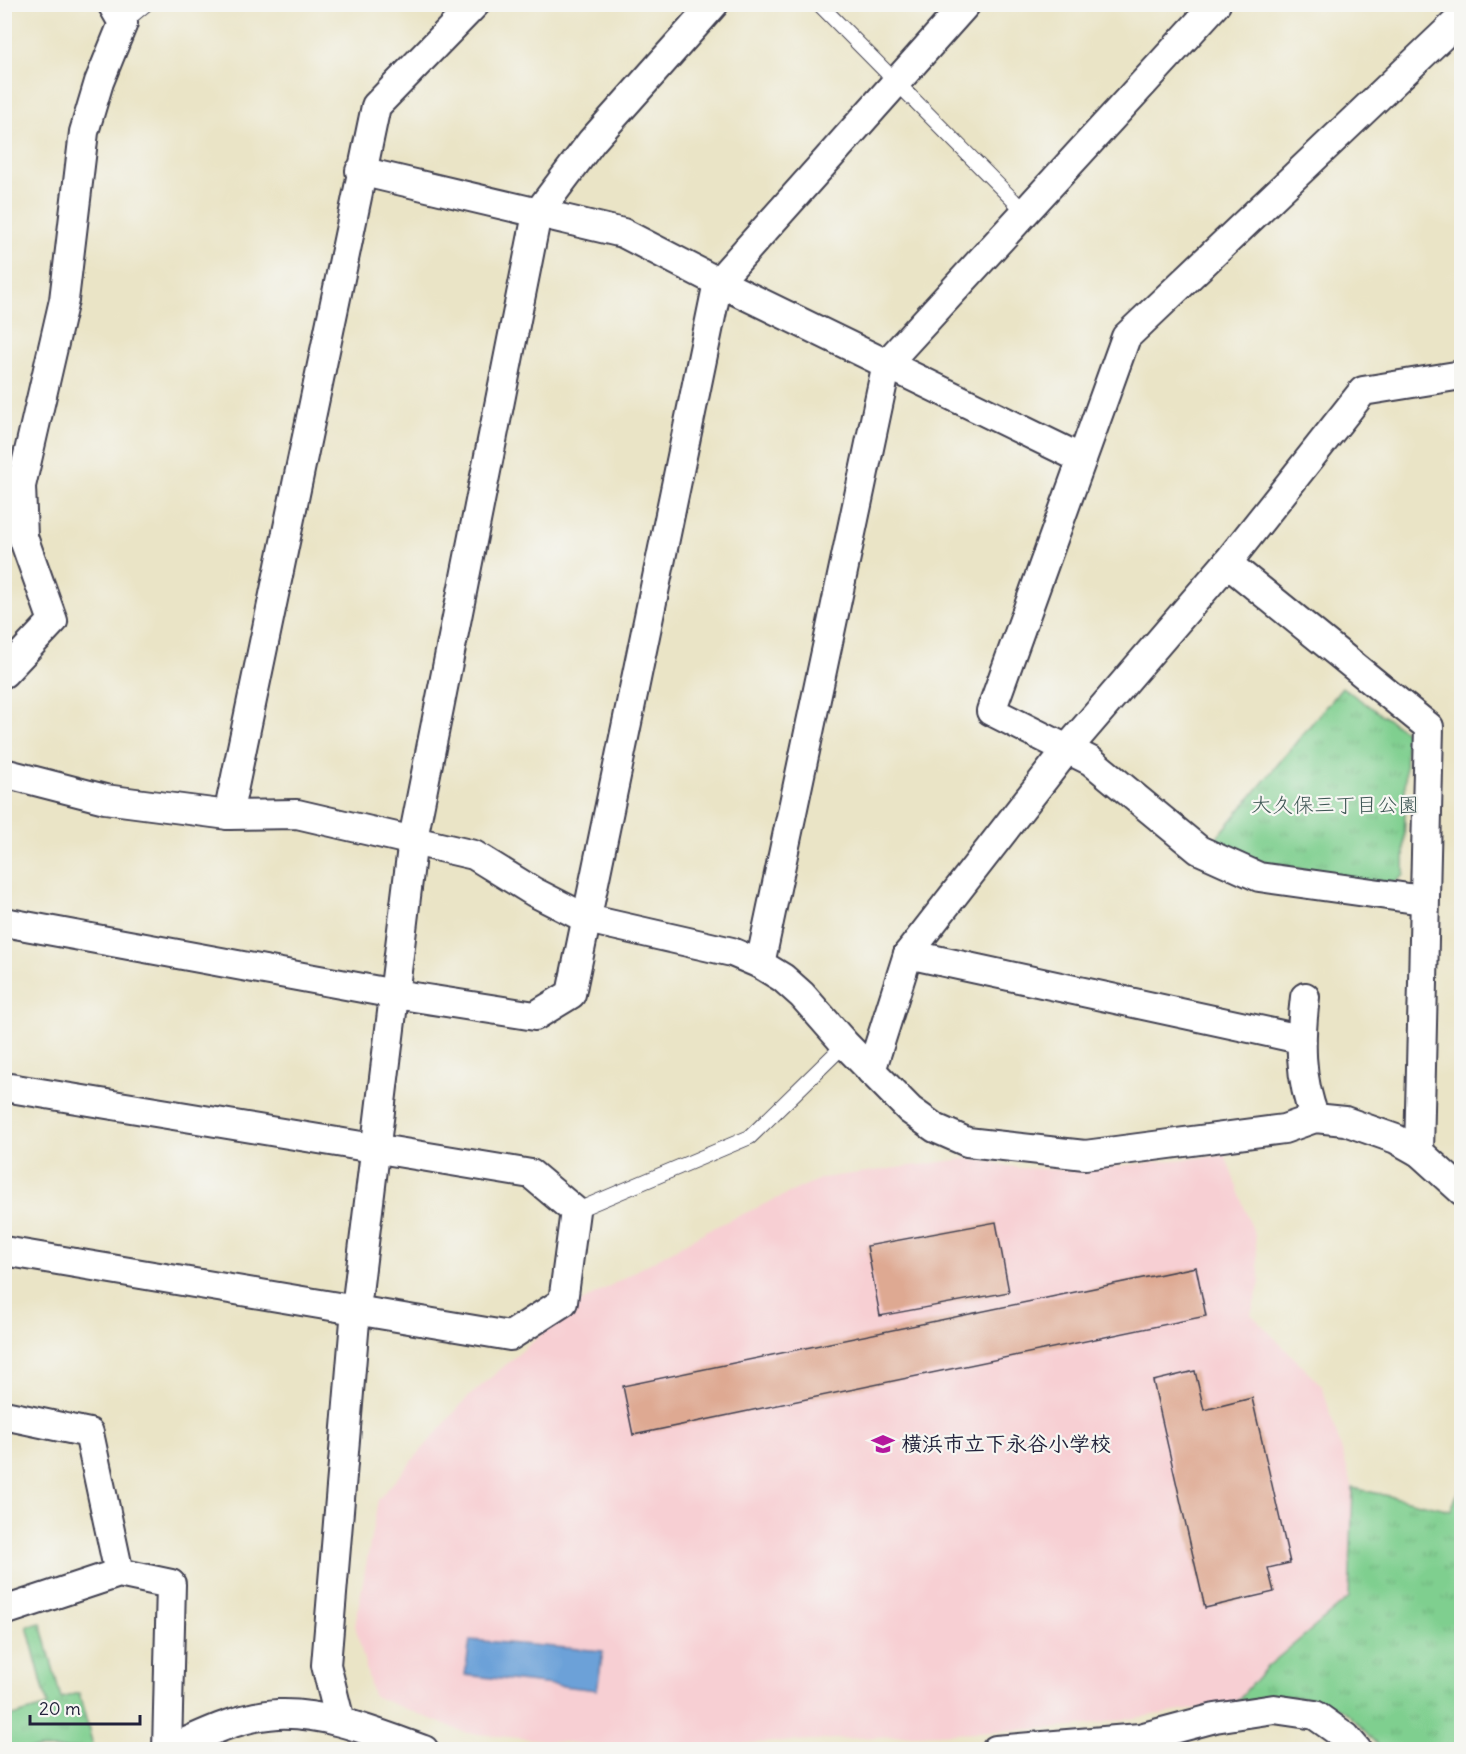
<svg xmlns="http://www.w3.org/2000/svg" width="1466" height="1754" font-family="Delius,'Klee One',sans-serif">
	<defs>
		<pattern id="park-tufts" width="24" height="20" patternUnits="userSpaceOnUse" patternTransform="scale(1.5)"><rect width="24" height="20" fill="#7fcf8f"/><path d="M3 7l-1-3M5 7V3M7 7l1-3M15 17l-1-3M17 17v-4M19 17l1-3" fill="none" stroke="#6db17c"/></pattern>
	</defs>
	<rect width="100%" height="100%" fill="#f6f6f2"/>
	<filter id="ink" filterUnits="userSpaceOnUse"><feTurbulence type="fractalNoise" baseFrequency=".0167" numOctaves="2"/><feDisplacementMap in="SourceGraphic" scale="12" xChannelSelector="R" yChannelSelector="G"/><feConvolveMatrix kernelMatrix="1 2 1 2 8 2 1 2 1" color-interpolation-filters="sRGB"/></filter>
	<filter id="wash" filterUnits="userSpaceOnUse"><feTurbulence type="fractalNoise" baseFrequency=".008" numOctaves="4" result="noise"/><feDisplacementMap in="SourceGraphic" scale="24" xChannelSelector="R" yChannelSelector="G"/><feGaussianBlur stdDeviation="1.35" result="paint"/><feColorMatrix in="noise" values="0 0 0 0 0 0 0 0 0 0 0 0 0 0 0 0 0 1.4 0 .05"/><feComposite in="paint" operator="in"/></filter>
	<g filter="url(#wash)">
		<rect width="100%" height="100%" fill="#eae4c6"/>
		<path fill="#f7cfd3" d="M1225,1155L1255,1236L1260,1283L1251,1314L1322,1386L1353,1488L1349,1598L1267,1667L1235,1703L1074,1727L636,1749L466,1733L373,1696L355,1625L378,1500L466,1399L573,1307L708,1230L822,1178L971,1158L1020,1168L1075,1170Z"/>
		<g fill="url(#park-tufts)" stroke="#507865" stroke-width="1.5">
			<path d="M1342,687L1406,732L1404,875L1389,887L1260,861L1215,840Z"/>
			<path d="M1461,1484V1749H1381C1370,1738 1360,1724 1349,1715C1316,1688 1274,1698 1235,1703L1267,1667L1349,1598L1353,1488L1451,1510Z"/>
			<path d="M41,1623L61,1698L79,1693L94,1749H5V1718L48,1706L27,1626Z"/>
		</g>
		<path fill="#6ca1d8" stroke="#47628a" stroke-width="1.5" d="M470,1640L603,1651L597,1690L465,1675Z"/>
		<g id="blocks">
			<g fill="#dea992">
				<path d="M996,1222L1009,1292L880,1316L867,1246Z"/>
				<path d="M1196,1267L1206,1316L633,1435L623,1386Z"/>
				<path d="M1195,1371L1204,1410L1252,1398L1290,1563L1268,1568L1274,1592L1205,1608L1153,1381Z"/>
			</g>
		</g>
	</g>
	<g filter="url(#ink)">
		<use href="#blocks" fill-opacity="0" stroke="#403f50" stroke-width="1.5"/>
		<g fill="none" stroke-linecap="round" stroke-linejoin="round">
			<g stroke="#403f50" stroke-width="16">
				<g id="lane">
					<path d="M819,4L1024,211"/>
					<path d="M123,23L146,4"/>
					<path d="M575,1211L750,1137L845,1044"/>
				</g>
			</g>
			<g stroke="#403f50" stroke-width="32">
				<g id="street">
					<path d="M360,171L623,233L718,282L1082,459"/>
					<path d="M1227,563L1429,727L1419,1152"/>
					<path d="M4,673L53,621L23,537L21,486L64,300L84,132L99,82L123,23L112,4"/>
					<path d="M4,773L105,799L228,815L297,814L474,855L534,892L587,919L732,952L760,964L783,978L802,995L845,1044L910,1110L935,1128L967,1142L1085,1155L1284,1129L1315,1118L1345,1121L1396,1139L1419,1152L1462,1191"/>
					<path d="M228,815L376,106L475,4"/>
					<path d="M1423,900L1259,877L1199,850L1091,761L991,711L1126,337L1462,17"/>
					<path d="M4,922L395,994L535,1016L571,994L718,282L966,4"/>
					<path d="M908,954L1300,1039"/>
					<path d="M760,964L887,363L1216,4"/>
					<path d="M1305,997C1300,1039 1299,1078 1315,1118"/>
					<path d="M871,1071L908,954L1068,748L1227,563L1363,391L1462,375"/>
					<path d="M4,1087L531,1174L575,1211L563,1302L510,1336L4,1251"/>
					<path d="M4,1415L89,1433L119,1573"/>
					<path d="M4,1611L119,1573L171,1584L167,1750"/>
					<path d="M340,1721L326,1665L356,1309L413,839L537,214L592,141L714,4"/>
					<path d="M169,1750C203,1734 240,1716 278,1714C327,1712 378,1734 424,1750"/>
					<path d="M996,1750L1140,1738L1215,1718L1274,1709L1315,1715L1346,1737L1357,1750"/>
				</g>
			</g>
			<use href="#lane" stroke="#fff" stroke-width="14"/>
			<use href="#street" stroke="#fff" stroke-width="28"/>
		</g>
	</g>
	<defs>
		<g id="school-bare" transform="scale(1.8)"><path d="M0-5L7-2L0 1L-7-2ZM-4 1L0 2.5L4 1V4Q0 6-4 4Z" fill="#b5179e" stroke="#f6f6f2" stroke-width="2.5" paint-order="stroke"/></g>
	</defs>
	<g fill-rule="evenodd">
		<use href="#school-bare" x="883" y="1444"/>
	</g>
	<g text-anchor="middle" stroke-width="4.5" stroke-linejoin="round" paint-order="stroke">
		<g font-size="21" fill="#3e5654" stroke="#f6f6f2">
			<text x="1335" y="812">大久保三丁目公園</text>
		</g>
		<g font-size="21" font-weight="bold" fill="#22223b" stroke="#f6f6f2" text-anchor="start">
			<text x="901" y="1451">横浜市立下永谷小学校</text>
		</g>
	</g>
	<rect width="1466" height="1754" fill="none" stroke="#f6f6f2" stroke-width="24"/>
	<path d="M30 1715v9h110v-9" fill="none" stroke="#22223b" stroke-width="3"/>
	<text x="39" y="1715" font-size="18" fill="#22223b" stroke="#f6f6f2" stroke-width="4.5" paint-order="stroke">20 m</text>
</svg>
